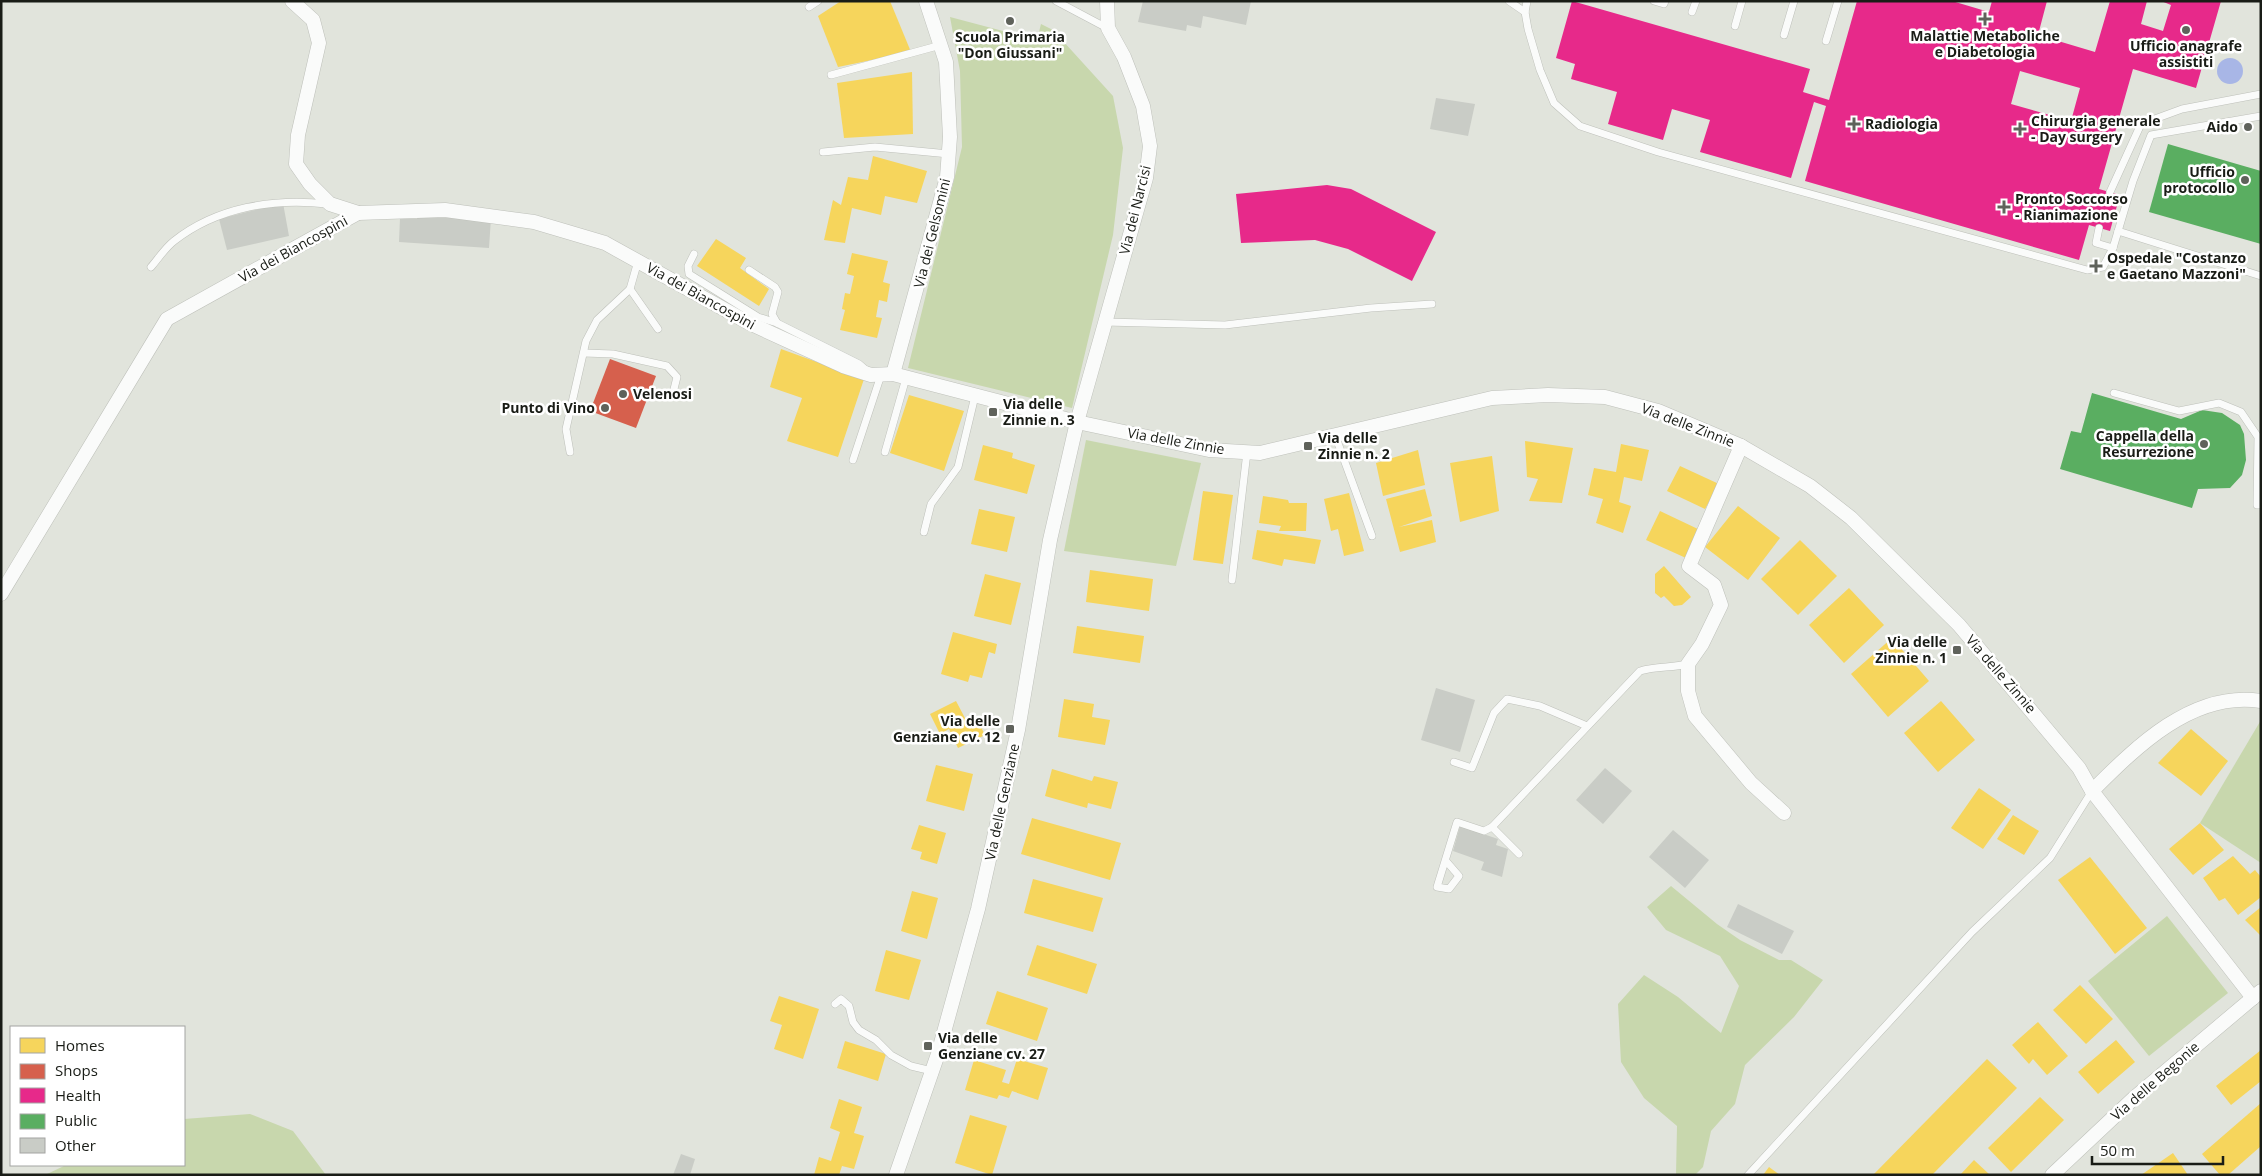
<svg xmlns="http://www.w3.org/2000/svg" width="2262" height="1176" font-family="'Open Sans',sans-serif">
	<rect width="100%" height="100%" fill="#e1e4dc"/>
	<g fill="#c8d7ad">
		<path d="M950,17L1037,40L1041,24L1053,30L1113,96L1123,148L1113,235L1072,408L908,368L962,147L960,71Z"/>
		<path d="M1086,440L1201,463L1176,566L1064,551Z"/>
		<path d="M2261,720V863L2200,823Z"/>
		<path d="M1671,886L1717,924L1740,940L1779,960H1791L1823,980L1794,1017L1745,1065L1735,1104L1711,1131L1703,1167L1695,1175H1676L1677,1126L1644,1098L1621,1062L1618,1004L1644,975L1678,997L1721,1033L1739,986L1720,956L1666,930L1647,907Z"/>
		<path d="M2167,916L2228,993L2149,1056L2088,981Z"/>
		<path d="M250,1114L293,1131L326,1175H45L66,1165H184V1119Z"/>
	</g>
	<circle fill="#a8b6e6" cx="2230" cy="71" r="13"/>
	<g fill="#f6d55c">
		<path d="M841,1H890L911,52L838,67L818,16Z"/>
		<path d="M912,72L913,134L844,138L837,83Z"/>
		<path d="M873,156L927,171L917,203L885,196L881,215L852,208L845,243L824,240L833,200L841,205L848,177L868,180Z"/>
		<path d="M716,239L746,258L740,268L769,289L759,306L697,266Z"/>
		<path d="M852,253L888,261L883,282L890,284L887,302L879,300L876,317L882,318L877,338L840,330L845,310L842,309L845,293L850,294L854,276L847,274Z"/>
		<path d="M781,349L864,379L838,457L787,441L802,398L770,387Z"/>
		<path d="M909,395L964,411L944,471L890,453Z"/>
		<path d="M1525,441L1573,448L1562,503L1529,501L1538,479L1527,477Z"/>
		<path d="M1621,444L1649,450L1642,481L1624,477L1619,502L1631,506L1623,533L1596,523L1603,499L1588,495L1594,468L1616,472Z"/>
		<path d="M983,445L1013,453L1012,458L1035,465L1027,494L974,480Z"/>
		<path d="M1418,450L1425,485L1383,496L1376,463Z"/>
		<path d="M1492,456L1499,511L1460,522L1450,463Z"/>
		<path d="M1680,466L1719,484L1705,509L1667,491Z"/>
		<path d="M1425,489L1432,516L1399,527L1432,520L1436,542L1400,552L1386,499Z"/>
		<path d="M1203,491L1233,495L1223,564L1193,560Z"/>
		<path d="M1349,493L1364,551L1344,556L1338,529L1331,531L1324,499Z"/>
		<path d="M1263,496L1288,500L1289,503H1307L1306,531H1279L1281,526L1259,523Z"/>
		<path d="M1738,506L1780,538L1748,580L1705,547Z"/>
		<path d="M979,509L1015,517L1007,552L971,544Z"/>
		<path d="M1660,511L1700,530L1686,558L1646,540Z"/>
		<path d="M1257,530L1321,540L1315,564L1284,559L1282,566L1252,559Z"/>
		<path d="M1800,540L1837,576L1798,615L1761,579Z"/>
		<path d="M1664,566L1691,597L1682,605L1674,606L1664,596L1661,598L1655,593V574Z"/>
		<path d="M1090,570L1153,579L1149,611L1086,602Z"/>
		<path d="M985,574L1021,583L1011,625L974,616Z"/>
		<path d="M1849,588L1884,625L1844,663L1809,625Z"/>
		<path d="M1077,626L1144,636L1140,663L1073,653Z"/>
		<path d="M953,632L997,644L995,654L989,652L982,678L970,675L968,682L941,674Z"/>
		<path d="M1892,638L1929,681L1888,717L1851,674Z"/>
		<path d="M1064,699L1094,704L1092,717L1110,720L1105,745L1058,737Z"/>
		<path d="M956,701L966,720L975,715L985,735L958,748L949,729L940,734L930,714Z"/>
		<path d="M1941,701L1975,740L1938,772L1904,733Z"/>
		<path d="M2191,729L2228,761L2201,796L2158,763Z"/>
		<path d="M936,765L973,774L964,811L926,801Z"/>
		<path d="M1052,769L1092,781L1094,776L1118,782L1111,809L1088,803L1087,808L1045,796Z"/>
		<path d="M1979,788L2011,810L1983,849L1951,828Z"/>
		<path d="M2013,815L2039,831L2024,855L1997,839Z"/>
		<path d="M1032,818L1121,843L1110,880L1021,854Z"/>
		<path d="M2200,823L2224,850L2193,875L2169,849Z"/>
		<path d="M919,825L946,833L937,864L920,859L922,852L911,849Z"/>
		<path d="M2233,856L2250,874L2255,870L2261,877V897L2238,915L2225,898L2219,901L2203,878Z"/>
		<path d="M2090,857L2147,928L2115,954L2058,880Z"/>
		<path d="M1033,879L1103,898L1093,932L1024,913Z"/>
		<path d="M912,891L938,898L927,939L901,931Z"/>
		<path d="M2261,907V936L2245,920Z"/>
		<path d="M1037,945L1097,964L1087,994L1027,975Z"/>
		<path d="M886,950L921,960L909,1000L875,991Z"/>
		<path d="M2080,985L2113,1019L2086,1044L2053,1010Z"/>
		<path d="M997,991L1048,1008L1037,1041L986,1024Z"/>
		<path d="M779,996L819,1009L803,1059L774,1049L782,1025L770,1021Z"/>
		<path d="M2038,1022L2068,1056L2047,1075L2033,1059L2029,1064L2012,1045Z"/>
		<path d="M2116,1040L2135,1062L2098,1094L2078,1072Z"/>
		<path d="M845,1041L886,1054L878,1081L837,1068Z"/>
		<path d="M2261,1050V1081L2231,1105L2216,1086Z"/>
		<path d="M1017,1059L1048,1068L1038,1100L1012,1091L1009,1098L999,1095L997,1099L965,1090L974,1060L1006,1070L1002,1082L1009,1084Z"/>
		<path d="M1987,1059L2017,1088L1932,1175H1873Z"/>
		<path d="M2040,1097L2064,1120L2011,1172L1988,1148Z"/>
		<path d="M839,1099L862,1107L854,1133L864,1136L854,1169L842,1166L839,1175H814L819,1157L831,1161L840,1132L830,1128Z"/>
		<path d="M2261,1103V1146L2228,1175H2220L2202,1154Z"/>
		<path d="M970,1115L1007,1126L992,1175L955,1163Z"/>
		<path d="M2173,1153L2188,1175H2141Z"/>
		<path d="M1974,1160L1990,1175H1960Z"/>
		<path d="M1769,1167L1780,1175H1763Z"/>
	</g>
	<path fill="#d6604d" d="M610,359L656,376L636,428L590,411Z"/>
	<g fill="#e7298a" fill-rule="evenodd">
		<path d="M1572,1L1810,69L1803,92L1829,100L1857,1H1952L1989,12L1992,1H2047L2038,35L2095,52L2110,1H2147L2141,24L2163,31L2171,5L2161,1H2221L2196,88L2133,69L2099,189L2120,195L2110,231L2089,225L2079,260L1805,181L1826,106L1814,102L1791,178L1700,152L1710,120L1672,109L1663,140L1608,124L1617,92L1571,79L1575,64L1556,58ZM2020,71L2080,88L2071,121L2011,104Z"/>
		<path d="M1327,185L1351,189L1436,232L1412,281L1348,249L1315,240L1241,243L1236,194Z"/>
	</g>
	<g fill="#5aae61">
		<path d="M2168,144L2261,171V244L2149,212Z"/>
		<path d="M2092,393L2181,419L2202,410L2222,413L2240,425L2244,434L2246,460L2242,475L2230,488L2198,489L2192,508L2060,469L2071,431L2081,433Z"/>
	</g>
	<g fill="#c9ccc6">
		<path d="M1143,1H1251L1246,25L1203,16L1201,28L1187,25L1186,31L1138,22Z"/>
		<path d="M1436,98L1475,104L1468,136L1430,129Z"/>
		<path d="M283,203L289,236L227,250L219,219Z"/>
		<path d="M418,213L491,218L489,248L399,242L400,218L417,219Z"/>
		<path d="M1436,688L1475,700L1460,752L1421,740Z"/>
		<path d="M1605,768L1632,791L1603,824L1576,800Z"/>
		<path d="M1460,826L1498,839L1496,845L1508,849L1502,877L1481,870L1484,862L1453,851Z"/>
		<path d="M1673,830L1709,860L1685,888L1649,857Z"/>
		<path d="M1738,904L1794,931L1782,954L1727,927Z"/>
		<path d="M681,1154L695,1159L690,1175H673Z"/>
	</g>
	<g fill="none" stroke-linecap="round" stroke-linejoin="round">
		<g stroke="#bec0ba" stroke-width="8">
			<g id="service">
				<path d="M1056,1L1107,28"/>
				<path d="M1509,1L1525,12"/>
				<path d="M1527,1L1525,12L1528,29L1540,70L1554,103L1580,126L1658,152L2087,270L2103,267L2113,248"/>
				<path d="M1654,1L1664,4L1665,1"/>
				<path d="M809,7L818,1"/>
				<path d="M1692,12L1696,1"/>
				<path d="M1735,26L1742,1"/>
				<path d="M1784,35L1794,1"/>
				<path d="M1826,41L1838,1"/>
				<path d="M831,75L941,45"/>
				<path d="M823,152L875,147L949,154"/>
				<path d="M2110,192L2141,124L2182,109L2261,94"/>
				<path d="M2099,228L2096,243L2113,248L2133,181L2151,135L2261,116"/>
				<path d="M2118,231L2261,276"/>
				<path d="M694,254L688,266L689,274L758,317L777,323L859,364L866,370"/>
				<path d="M151,267C158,259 165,248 174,241C217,207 274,198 327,204"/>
				<path d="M749,270L775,287L778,292L772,314L777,323"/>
				<path d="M630,289L658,329"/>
				<path d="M1105,322L1225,325L1371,308L1432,304"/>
				<path d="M584,353L613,354L667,366L677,377L672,397"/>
				<path d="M2114,393L2179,411L2219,403L2241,412L2258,437L2257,505H2261"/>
				<path d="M1335,435L1372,536"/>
				<path d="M570,452L566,429L586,341L597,320L630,289L638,261"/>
				<path d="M885,452L906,378"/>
				<path d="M853,460L881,375"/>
				<path d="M924,532L931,504L958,467L975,396"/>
				<path d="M1232,580L1247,452"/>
				<path d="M1454,762L1472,768L1494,713L1507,699L1540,706L1587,726"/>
				<path d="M1492,827L1519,854"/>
				<path d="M1446,861L1459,876L1449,889L1437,887L1457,822L1484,831L1492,827L1640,671C1656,666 1672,668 1688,664"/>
				<path d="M835,1004L841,999L849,1006L853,1022L859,1030L876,1040L891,1055L911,1066L932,1071"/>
				<path d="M1748,1175L1972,932L2050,858L2092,791"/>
			</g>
		</g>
		<g stroke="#bec0ba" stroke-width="15">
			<g id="minor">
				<path d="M292,1L313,20L319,43L298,135L296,164L310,184L330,204L358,213"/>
				<path d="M893,374L947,177L950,137L946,62L926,1"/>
				<path d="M1741,446L1689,566L1714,585L1721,605L1702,644L1688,664V691L1695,716L1751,783L1784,813"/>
				<path d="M1,594L167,319L358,213L445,210L534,222L605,243L749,323L843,366L871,375L893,374L1077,422L1209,450L1260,453L1492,398L1548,395L1605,397L1658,411L1741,446L1810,486L1851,518L1959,625L2079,768L2092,791L2253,998"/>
				<path d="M2092,791C2136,747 2193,690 2261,701"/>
				<path d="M896,1175L938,1054L978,909L1018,730L1050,540L1077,422L1146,178L1150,146L1143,106L1124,57L1108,28L1107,1"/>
				<path d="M2052,1175L2134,1098L2261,991"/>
			</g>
		</g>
		<use href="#service" stroke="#fafbfa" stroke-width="7"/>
		<use href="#minor" stroke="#fafbfa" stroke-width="14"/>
	</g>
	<g fill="#5f625b" stroke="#fff" stroke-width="2">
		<path d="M1982.5 11.5h5v5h5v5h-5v5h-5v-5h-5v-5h5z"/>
		<circle cx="1010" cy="21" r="5"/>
		<circle cx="2186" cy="30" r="5"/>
		<path d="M1851.5 116.5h5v5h5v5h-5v5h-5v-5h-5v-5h5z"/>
		<circle cx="2248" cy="127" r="5"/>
		<path d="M2017.5 121.5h5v5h5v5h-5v5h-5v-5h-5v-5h5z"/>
		<circle cx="2245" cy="180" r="5"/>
		<path d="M2001.5 199.5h5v5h5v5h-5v5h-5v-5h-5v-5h5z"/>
		<path d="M2093.5 258.5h5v5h5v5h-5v5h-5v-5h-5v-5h5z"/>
		<circle cx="623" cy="394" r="5"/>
		<circle cx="605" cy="408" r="5"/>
		<rect x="988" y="407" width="10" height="10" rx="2.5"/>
		<circle cx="2204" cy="444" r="5"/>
		<rect x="1303" y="441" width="10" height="10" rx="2.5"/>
		<rect x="1952" y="645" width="10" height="10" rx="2.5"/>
		<rect x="1005" y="724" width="10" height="10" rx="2.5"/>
		<rect x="923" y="1041" width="10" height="10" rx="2.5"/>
	</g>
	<g text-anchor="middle" stroke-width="5" stroke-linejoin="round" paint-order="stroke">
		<g font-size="14" font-weight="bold" fill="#191c16" stroke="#fff" text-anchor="start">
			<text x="1985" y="41" text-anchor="middle">Malattie Metaboliche<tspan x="1985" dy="16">e Diabetologia</tspan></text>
			<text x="1010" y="42" text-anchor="middle">Scuola Primaria<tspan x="1010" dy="16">"Don Giussani"</tspan></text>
			<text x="2186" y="51" text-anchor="middle">Ufficio anagrafe<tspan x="2186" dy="16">assistiti</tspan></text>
			<text x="2031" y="126">Chirurgia generale<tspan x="2031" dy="16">- Day surgery</tspan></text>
			<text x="1865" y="129">Radiologia</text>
			<text x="2238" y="132" text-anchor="end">Aido</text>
			<text x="2235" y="177" text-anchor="end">Ufficio<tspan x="2235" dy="16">protocollo</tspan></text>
			<text x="2015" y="204">Pronto Soccorso<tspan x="2015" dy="16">- Rianimazione</tspan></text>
			<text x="2107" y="263">Ospedale "Costanzo<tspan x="2107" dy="16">e Gaetano Mazzoni"</tspan></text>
			<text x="633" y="399">Velenosi</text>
			<text x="1003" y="409">Via delle<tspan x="1003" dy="16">Zinnie n. 3</tspan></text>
			<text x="595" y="413" text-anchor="end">Punto di Vino</text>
			<text x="2194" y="441" text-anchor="end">Cappella della<tspan x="2194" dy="16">Resurrezione</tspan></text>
			<text x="1318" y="443">Via delle<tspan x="1318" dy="16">Zinnie n. 2</tspan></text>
			<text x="1947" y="647" text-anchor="end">Via delle<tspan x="1947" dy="16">Zinnie n. 1</tspan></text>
			<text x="1000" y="726" text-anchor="end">Via delle<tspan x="1000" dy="16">Genziane cv. 12</tspan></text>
			<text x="938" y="1043">Via delle<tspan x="938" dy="16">Genziane cv. 27</tspan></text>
		</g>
		<g font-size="14" fill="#191c16" stroke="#fff">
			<text transform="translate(1135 210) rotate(-76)" y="5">Via dei Narcisi</text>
			<text transform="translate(932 233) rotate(-76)" y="5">Via dei Gelsomini</text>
			<text transform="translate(293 249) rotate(-29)" y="5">Via dei Biancospini</text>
			<text transform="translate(701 296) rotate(29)" y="5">Via dei Biancospini</text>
			<text transform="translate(1688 425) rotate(21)" y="5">Via delle Zinnie</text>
			<text transform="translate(1176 441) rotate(10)" y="5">Via delle Zinnie</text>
			<text transform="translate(2001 674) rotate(49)" y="5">Via delle Zinnie</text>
			<text transform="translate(1002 802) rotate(-78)" y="5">Via delle Genziane</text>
			<text transform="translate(2155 1081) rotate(-41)" y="5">Via delle Begonie</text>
		</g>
	</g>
	<rect width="2262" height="1176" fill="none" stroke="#191c16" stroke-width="5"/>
	<rect x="10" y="1026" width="175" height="140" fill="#ffffff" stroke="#a3a4a2"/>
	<rect x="20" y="1038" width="25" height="15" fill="#f6d55c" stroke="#a3a4a2"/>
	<text x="55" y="1051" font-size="15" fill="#191c16">Homes</text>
	<rect x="20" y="1064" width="25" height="15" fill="#d6604d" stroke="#a3a4a2"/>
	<text x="55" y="1076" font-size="15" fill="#191c16">Shops</text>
	<rect x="20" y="1088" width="25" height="15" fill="#e7298a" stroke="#a3a4a2"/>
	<text x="55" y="1101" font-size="15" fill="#191c16">Health</text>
	<rect x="20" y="1114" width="25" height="15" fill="#5aae61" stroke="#a3a4a2"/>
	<text x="55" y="1126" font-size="15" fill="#191c16">Public</text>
	<rect x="20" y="1138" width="25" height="15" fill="#c9ccc6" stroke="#a3a4a2"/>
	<text x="55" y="1151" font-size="15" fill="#191c16">Other</text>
	<path d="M2092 1156v8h131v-8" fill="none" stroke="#191c16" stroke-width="2.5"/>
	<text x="2100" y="1156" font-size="15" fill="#191c16" stroke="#ffffff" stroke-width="4" paint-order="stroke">50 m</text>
</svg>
